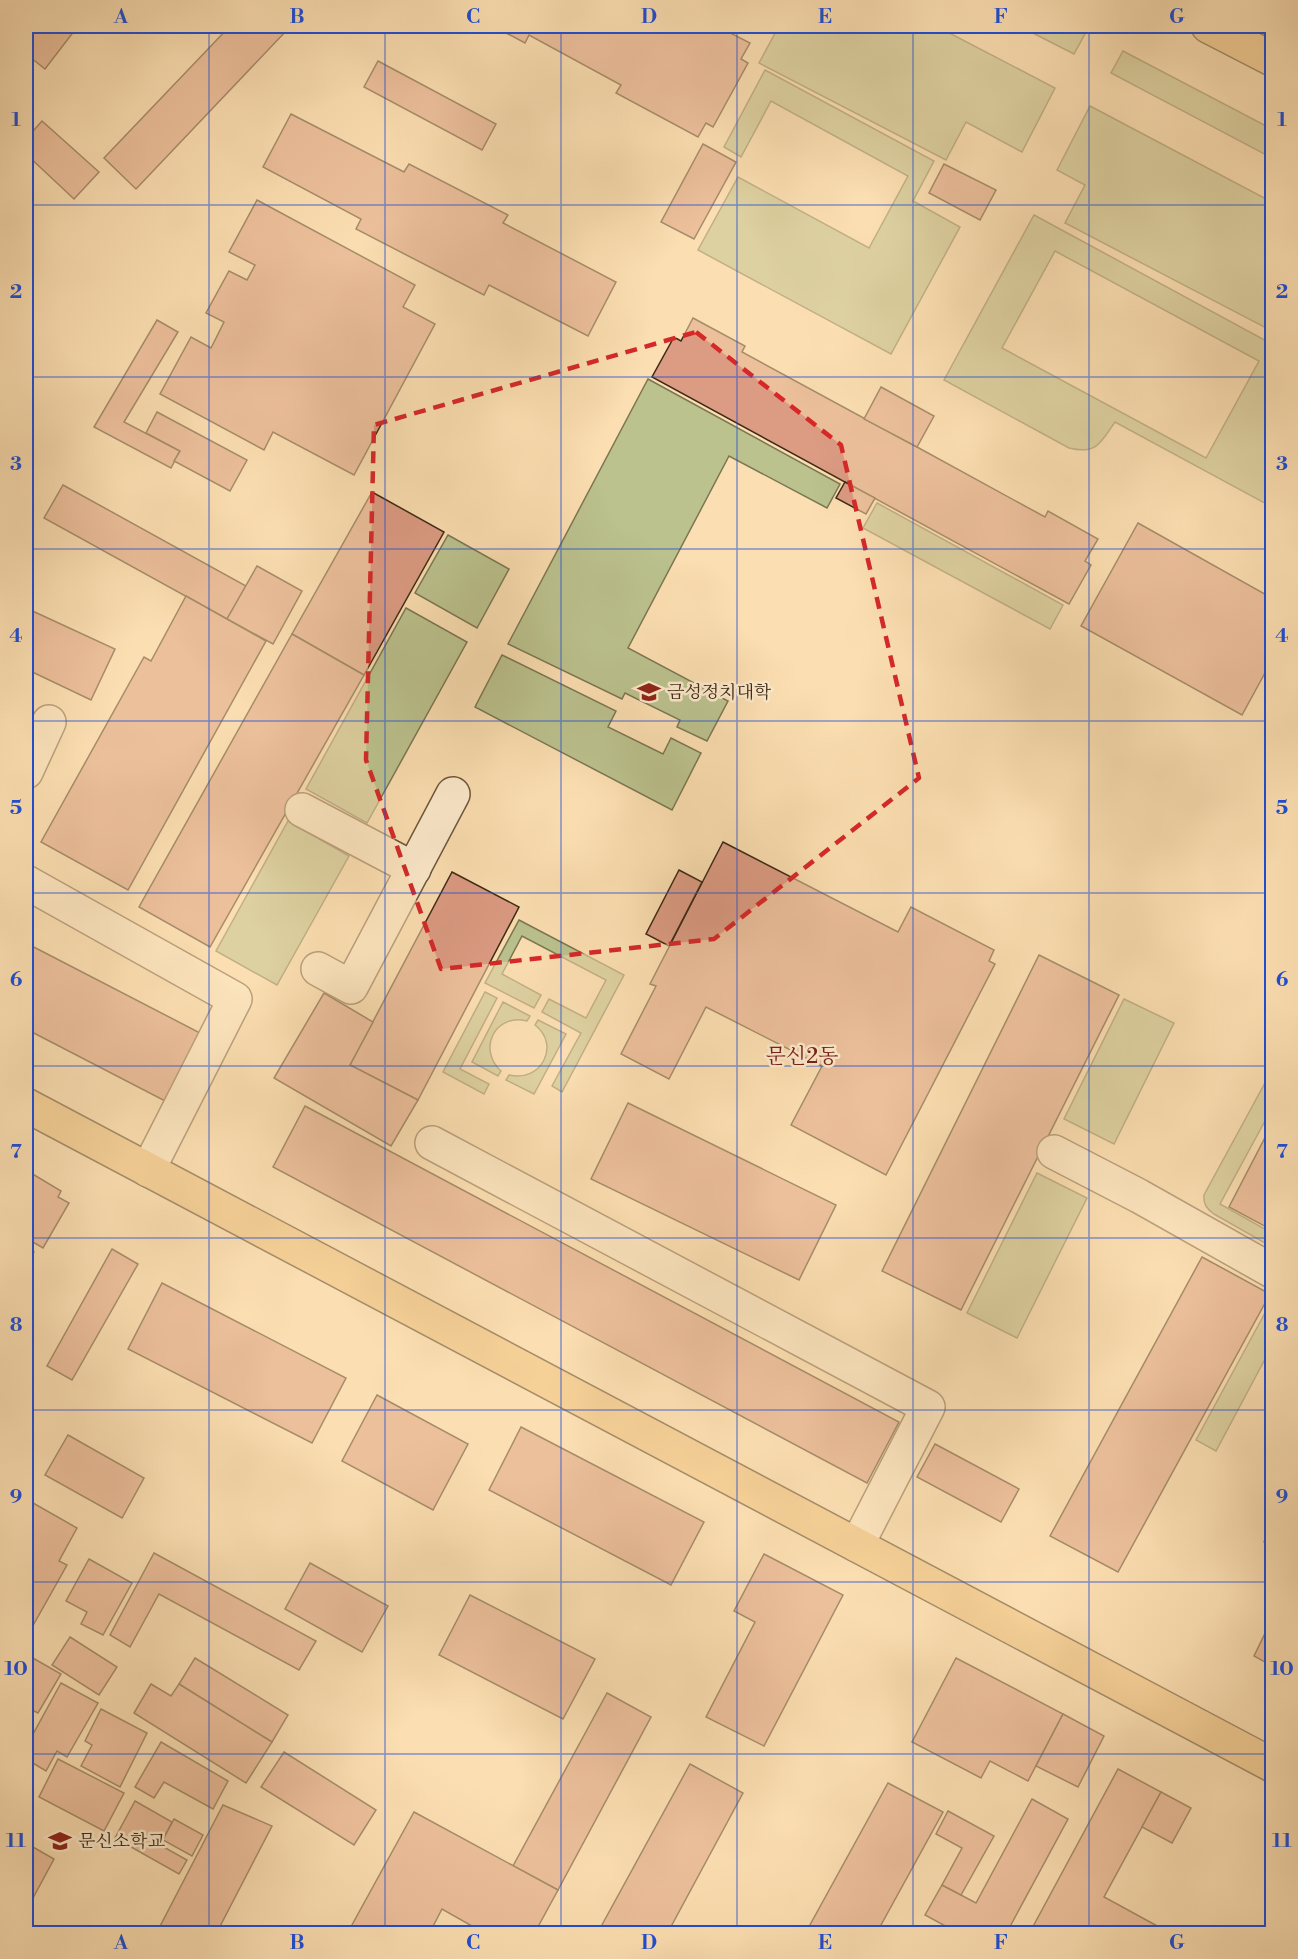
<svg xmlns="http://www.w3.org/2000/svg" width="1298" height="1959" font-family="'Libre Bodoni','Noto Serif KR',serif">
	<rect width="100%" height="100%" fill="#fbdeb1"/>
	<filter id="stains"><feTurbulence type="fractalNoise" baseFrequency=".00333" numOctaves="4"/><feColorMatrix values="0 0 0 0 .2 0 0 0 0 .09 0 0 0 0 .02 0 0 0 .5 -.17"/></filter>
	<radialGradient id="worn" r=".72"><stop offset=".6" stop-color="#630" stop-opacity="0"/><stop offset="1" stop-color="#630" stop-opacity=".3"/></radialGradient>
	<g fill="#bbc28e" stroke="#7c7652" stroke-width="1.5" fill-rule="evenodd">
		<path d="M779,26H936L1055,88L1022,152L966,122L946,160L759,63Z"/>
		<path d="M1019,26H1074L1086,32L1074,54Z"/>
		<path d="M1123,51L1272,129V158L1111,73Z"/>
		<path d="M765,70L934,161L913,201L960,227L891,354L698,250L738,177L869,248L908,176L771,101L741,157L724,147Z"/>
		<path d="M1090,106L1272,202V331L1065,223L1085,185L1057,170Z"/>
		<path d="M1034,215L1272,344V507L1115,422C1101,442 1097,455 1069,448L944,380ZM1055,251L1259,361L1206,458L1002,348Z"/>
		<path d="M648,379L840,484L827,508L729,456L628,648L728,701L707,741L677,727L680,720L625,693L622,699L508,644Z"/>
		<path d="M877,503L1063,605L1050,629L863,528Z"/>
		<path d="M448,535L509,569L477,628L415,593Z"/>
		<path d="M406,608L467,642L367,823L306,789Z"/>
		<path d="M502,655L616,711L608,727L663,754L671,738L701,753L672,810L475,707Z"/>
		<path d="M288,821L349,856L277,985L216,951Z"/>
		<path d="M519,920L624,975L562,1092L552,1086L581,1033L542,1012L549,999L586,1018L606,980L522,936L502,974L541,995L534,1008L485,983Z"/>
		<path d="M485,992L497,998L460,1069L489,1084L484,1094L443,1072Z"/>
		<path d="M1124,999L1174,1023L1114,1144L1064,1119Z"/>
		<path d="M503,1002L530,1016L527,1021C495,1013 477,1049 501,1071L498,1076L472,1062Z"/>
		<path d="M538,1020L566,1034L534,1094L506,1080L509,1075C541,1083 561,1045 535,1025Z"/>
		<path d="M1272,1070V1108L1220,1204L1272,1233V1247L1214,1214C1207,1209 1203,1204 1204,1195Z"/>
		<path d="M1037,1173L1087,1198L1017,1338L967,1313Z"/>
		<path d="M1272,1300V1346L1216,1451L1196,1440Z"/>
	</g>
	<g fill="#dc9b83" stroke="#3e2a16" stroke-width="1.5">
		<path d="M36,26H78L45,69L26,54V39Z"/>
		<path d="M230,26H285L284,27L287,30L136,189L104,158Z"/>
		<path d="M493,26H717L750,43L741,59L748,63L713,127L706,123L698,137L616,93L621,85L529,35L525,43Z"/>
		<path d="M378,61L496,124L482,150L364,87Z"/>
		<path d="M291,114L404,172L409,164L508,215L503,223L616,282L588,336L489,285L484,295L356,229L361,219L263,167Z"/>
		<path d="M42,121L99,172L74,199L26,154V139Z"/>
		<path d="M703,144L736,162L694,239L661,222Z"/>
		<path d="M944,164L996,190L980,220L929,193Z"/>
		<path d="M257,200L415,285L403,307L435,324L354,475L273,432L264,450L160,394L191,337L211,348L224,322L206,313L229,271L247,280L255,265L229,252Z"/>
		<path d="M693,318L745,346L742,352L917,447L1045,517L1048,511L1098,539L1085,561L1091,565L1069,604L652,377L674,337L681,341Z"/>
		<path d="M157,320L178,332L124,422L180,451L171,468L94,427Z"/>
		<path d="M881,387L934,416L917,447L864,419Z"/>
		<path d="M157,412L247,460L230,491L174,461L180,451L146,433Z"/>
		<path d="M845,482L875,498L866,514L836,498Z"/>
		<path d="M63,485L246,586L227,619L44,518Z"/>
		<path d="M372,492L444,532L364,675L292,634Z"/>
		<path d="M1138,523L1272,598V660L1242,715L1081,626Z"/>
		<path d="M257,566L302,591L273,644L227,619Z"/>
		<path d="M186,596L266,641L128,890L41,842L144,657L151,661Z"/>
		<path d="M26,608L115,649L91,700L26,669Z"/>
		<path d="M292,634L364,675L210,947L139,907Z"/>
		<path d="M723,842L898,932L911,907L994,950L989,961L995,964L886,1175L791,1125L822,1066L706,1007L669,1079L621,1054L656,986L650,984Z"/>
		<path d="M679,870L702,882L669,946L646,934Z"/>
		<path d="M452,872L519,907L418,1100L350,1065Z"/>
		<path d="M26,943L202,1034L167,1102L26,1029Z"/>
		<path d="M1039,955L1119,995L961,1310L882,1271Z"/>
		<path d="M324,993L373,1022L350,1065L418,1100L391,1146L274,1078Z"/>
		<path d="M628,1103L836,1205L799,1280L591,1179Z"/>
		<path d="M305,1106L899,1422L867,1483L273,1167Z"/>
		<path d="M1272,1124V1230L1229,1207Z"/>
		<path d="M26,1170L61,1191L58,1197L69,1203L43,1248L26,1238Z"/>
		<path d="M26,1247L34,1252L26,1267Z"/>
		<path d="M112,1249L138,1264L72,1380L47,1366Z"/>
		<path d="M1202,1257L1270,1294L1118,1572L1050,1536Z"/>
		<path d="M162,1283L346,1378L312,1443L128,1349Z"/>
		<path d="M377,1395L468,1444L433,1510L342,1461Z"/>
		<path d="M521,1427L704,1522L671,1585L489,1490Z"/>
		<path d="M68,1435L144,1478L122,1518L45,1475Z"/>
		<path d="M935,1444L1019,1489L1001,1522L917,1477Z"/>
		<path d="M26,1499L77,1528L59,1561L67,1565L26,1638Z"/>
		<path d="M1272,1524V1546L1264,1542Z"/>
		<path d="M154,1553L316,1641L299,1670L159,1594L130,1647L110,1635Z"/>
		<path d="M764,1554L843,1595L764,1746L706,1717L755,1622L734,1611Z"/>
		<path d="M89,1559L132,1583L103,1635L81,1624L87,1612L66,1601Z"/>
		<path d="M310,1563L388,1606L362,1652L285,1609Z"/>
		<path d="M470,1595L595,1659L563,1719L439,1655Z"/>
		<path d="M1272,1619V1666L1254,1656Z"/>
		<path d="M70,1637L117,1667L99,1695L52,1665Z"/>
		<path d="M31,1657L61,1674L38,1713L26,1707V1668Z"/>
		<path d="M195,1658L288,1715L272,1742L179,1684Z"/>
		<path d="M956,1658L1063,1714L1028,1781L990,1761L981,1778L912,1742Z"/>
		<path d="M61,1683L98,1703L67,1757L57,1751L46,1771L26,1759V1747Z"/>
		<path d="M151,1684L171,1696L179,1684L272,1742L246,1783L134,1713Z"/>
		<path d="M607,1693L651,1717L558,1890L513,1866Z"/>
		<path d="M101,1709L147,1733L120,1787L81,1766L92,1745L85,1741Z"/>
		<path d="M1063,1714L1104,1736L1078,1787L1036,1766Z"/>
		<path d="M161,1742L228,1781L213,1809L164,1782L154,1798L135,1787Z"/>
		<path d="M284,1752L376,1810L354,1845L261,1787Z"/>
		<path d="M58,1759L124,1793L104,1831L39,1797Z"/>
		<path d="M690,1764L743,1793L667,1934H597Z"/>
		<path d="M1118,1769L1161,1792L1104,1897L1172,1934H1029Z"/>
		<path d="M888,1783L943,1812L876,1934H805Z"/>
		<path d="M1161,1792L1191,1808L1172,1843L1142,1827Z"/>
		<path d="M1032,1799L1068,1819L1006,1934H960L925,1915L942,1885L976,1903Z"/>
		<path d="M135,1801L172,1822L160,1845L187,1860L179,1874L115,1838Z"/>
		<path d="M223,1805L272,1826L216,1934H156Z"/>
		<path d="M948,1811L994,1836L961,1895L942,1885L962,1848L936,1834Z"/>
		<path d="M414,1812L558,1890L534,1934H486L442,1909L429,1934H347Z"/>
		<path d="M174,1819L203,1835L192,1856L163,1840Z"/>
		<path d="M26,1843L54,1859L26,1911Z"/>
	</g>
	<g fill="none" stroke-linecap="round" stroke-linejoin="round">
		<g stroke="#6d573d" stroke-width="36">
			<g id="minor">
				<path d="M26,772L49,722"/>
				<path d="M302,810L414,869"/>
				<path d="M26,882L235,999L148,1170"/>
				<path d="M318,969L351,987L453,794"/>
				<path d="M432,1143L928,1407L857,1545"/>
				<path d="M1054,1152L1139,1196L1272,1271"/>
			</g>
		</g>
		<g stroke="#3e2a16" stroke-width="36">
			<g id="major">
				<path d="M1208,26L1272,59"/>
				<path d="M26,1105L1272,1765"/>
			</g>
		</g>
		<use href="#minor" stroke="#fceacc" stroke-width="33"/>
		<use href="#major" stroke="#eebf78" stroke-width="33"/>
	</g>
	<path d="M0 0H1298V1959H0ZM696,332L841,445L919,778L714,939L441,969L366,760L374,425Z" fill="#fbdeb1" fill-opacity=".55" fill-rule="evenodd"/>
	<path fill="none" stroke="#d62828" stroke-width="4.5" stroke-dasharray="12 8" stroke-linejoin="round" d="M696,332L841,445L919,778L714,939L441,969L366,760L374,425Z"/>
	<path fill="none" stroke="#1d4ed8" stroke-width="1.5" stroke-opacity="0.55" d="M209,26V1934M385,26V1934M561,26V1934M737,26V1934M913,26V1934M1089,26V1934M26,205H1272M26,377H1272M26,549H1272M26,721H1272M26,893H1272M26,1066H1272M26,1238H1272M26,1410H1272M26,1582H1272M26,1754H1272"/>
	<defs>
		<g id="university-bare" transform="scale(1.8)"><path d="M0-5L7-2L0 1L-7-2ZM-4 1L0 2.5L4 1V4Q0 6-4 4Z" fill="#8f2418" stroke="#fceacc" stroke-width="2.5" paint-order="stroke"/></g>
		<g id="school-bare" transform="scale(1.8)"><path d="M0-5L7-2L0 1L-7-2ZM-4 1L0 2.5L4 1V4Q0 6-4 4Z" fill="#8f2418" stroke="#fceacc" stroke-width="2.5" paint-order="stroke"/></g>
	</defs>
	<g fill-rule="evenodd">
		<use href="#university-bare" x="649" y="692"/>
		<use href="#school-bare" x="60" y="1841"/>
	</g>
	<g text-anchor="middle" stroke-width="5" stroke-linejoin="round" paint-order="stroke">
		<g font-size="18" fill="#3e2a16" stroke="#fceacc" text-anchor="start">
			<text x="667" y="698">금성정치대학</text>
			<text x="78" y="1847">문신소학교</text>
		</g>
		<g font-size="21" fill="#7a1f14" stroke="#fceacc">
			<text x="802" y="1063">문신2동</text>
		</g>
	</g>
	<rect width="1298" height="1959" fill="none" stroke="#fbdeb1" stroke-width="66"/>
	<rect x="33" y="33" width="1232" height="1893" fill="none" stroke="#1d4ed8" stroke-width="2"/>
	<g font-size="20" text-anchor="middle" font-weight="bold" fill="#1d4ed8">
		<text x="121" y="23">A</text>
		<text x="297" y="23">B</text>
		<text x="473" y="23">C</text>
		<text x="649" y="23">D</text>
		<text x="825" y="23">E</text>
		<text x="1001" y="23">F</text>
		<text x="1177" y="23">G</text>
		<text x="16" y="126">1</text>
		<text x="1282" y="126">1</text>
		<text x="16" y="298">2</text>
		<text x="1282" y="298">2</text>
		<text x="16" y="470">3</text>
		<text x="1282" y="470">3</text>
		<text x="16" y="642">4</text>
		<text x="1282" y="642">4</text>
		<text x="16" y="814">5</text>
		<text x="1282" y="814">5</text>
		<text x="16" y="986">6</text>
		<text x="1282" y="986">6</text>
		<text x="16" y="1158">7</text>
		<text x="1282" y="1158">7</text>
		<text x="16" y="1331">8</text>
		<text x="1282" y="1331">8</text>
		<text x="16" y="1503">9</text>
		<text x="1282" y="1503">9</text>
		<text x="16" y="1675">10</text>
		<text x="1282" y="1675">10</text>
		<text x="16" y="1847">11</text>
		<text x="1282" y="1847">11</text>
		<text x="121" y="1949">A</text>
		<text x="297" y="1949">B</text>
		<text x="473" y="1949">C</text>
		<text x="649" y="1949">D</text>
		<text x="825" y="1949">E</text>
		<text x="1001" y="1949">F</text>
		<text x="1177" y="1949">G</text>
	</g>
	<rect width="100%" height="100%" filter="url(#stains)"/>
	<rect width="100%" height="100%" fill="url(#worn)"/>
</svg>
